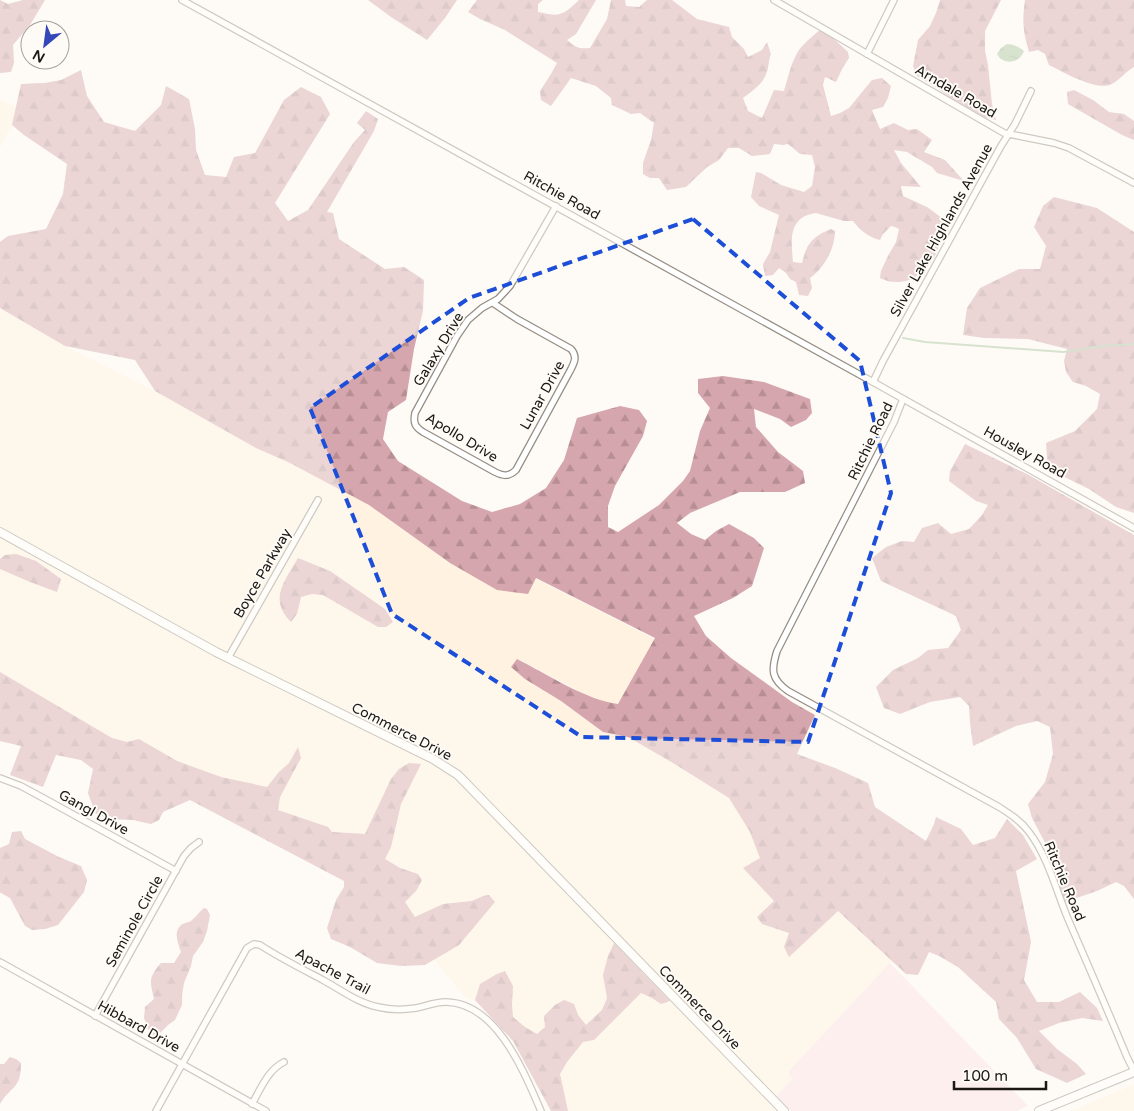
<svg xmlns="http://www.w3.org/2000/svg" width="1134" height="1111" font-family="'Varela Round',sans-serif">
	<defs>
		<pattern id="forest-firs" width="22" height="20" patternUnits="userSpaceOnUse" patternTransform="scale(1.25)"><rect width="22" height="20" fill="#d5a6ad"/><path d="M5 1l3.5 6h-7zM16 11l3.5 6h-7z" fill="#b68e94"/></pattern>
		<pattern id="water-ripples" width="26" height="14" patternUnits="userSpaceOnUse" patternTransform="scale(1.25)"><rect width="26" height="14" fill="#a8c4a1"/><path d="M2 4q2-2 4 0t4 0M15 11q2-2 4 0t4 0" fill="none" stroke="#90a88a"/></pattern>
	</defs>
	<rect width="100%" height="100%" fill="#fefbf6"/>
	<g fill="#fff2e1">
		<path d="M0,99L20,109L0,148Z"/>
		<path d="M0,308L65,346L155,391L256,448L288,462L369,505L450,563L497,590L528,593L535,578L655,639L618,705L609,703L584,694L518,659L511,667L525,679L561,701L603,732L628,737L673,763L729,798L750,832L761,858L743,868L774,901L762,924L789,933L790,956L837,911L892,961L788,1072L793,1078L776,1095L767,1102L776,1111H551L513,1041L475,1000L466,998L434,960L399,896L112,738L0,672Z"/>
		<path d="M1134,1084V1111H1071Z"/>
	</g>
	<path fill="#fddfe3" d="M890,963L1028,1106L1017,1111H791L776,1096L793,1078L788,1072Z"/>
	<g fill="url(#forest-firs)">
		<path d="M0,0L8,4L23,0H45L30,25L13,45L14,63L11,72L0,73Z"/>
		<path d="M368,0H457L445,18L427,40L391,17Z"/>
		<path d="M477,0H543L538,4V12C561,17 562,16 579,0H596L576,34L567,40C576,48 579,49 590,48L607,19L611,0H625L626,6L639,7L647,0H672L697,19L729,27L732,37L744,49L748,57L762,50L767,42L771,54C768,61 769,68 766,74C763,84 751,92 743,98L748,111L762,118L774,90L784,91C788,78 791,62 799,50C805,42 814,35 822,28L848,52L849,58L842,69L836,82L825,77L823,85L831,116L840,113L849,108L872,80L882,78L891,86L888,98L883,107L872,110L880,129L894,123L908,130L917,129L932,140L924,152L945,160L964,181L937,173L932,167L907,152L894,150L901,163L921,187L901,186L903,196L927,207L942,218C941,225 941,234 940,241C935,268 907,292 880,278L881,271L888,256L896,242L899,229L895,227L891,226L883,234L880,240C868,237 860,230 853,221H844L816,213C788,217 791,240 793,262L802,263C807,243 812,237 831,229L835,231C835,249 824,268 810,278L812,288L808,296L799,295L796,282L790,279L786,273L779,268L773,275L765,276L763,264L770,252L779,215L759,206L751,197L756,172L761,173L781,185L804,192L812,186L815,167L812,155L800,154L788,144L783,145L774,144L770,154L752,156L739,148H728L719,160L707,167L686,187L667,190L659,178H650L643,174V163L651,140L654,123L640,113L631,114L612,105L611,98L596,86L571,78L551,106L541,100L540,91L551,74L557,63L505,30L480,19L468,12Z"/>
		<path d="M940,0H1001L985,31V51L988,65L992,104L996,120L986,118L950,97L932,85L917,76L913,66L918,40L930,26L936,13Z"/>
		<path d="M1025,0H1134V67C1126,71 1121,79 1112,84C1098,92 1063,72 1049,65L1045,54L1038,50L1029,52C1023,31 1022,21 1025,0Z"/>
		<path d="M81,70L87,96L104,122L135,131L161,105L166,86L189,99L195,129L196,150L205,175L226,177L234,157L255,153L284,100L301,87L321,97L330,114L275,203L288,221L308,210L354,142L365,130L357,123L366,111L378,119L374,131L327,212L333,213L339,239L385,269L404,267L424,280L423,311L414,349L406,400L388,412L383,439L398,461L462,501L492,512L520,504L546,488L564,460L577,418L620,406L639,410L647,421L643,436L615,486L608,506V527L618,532L659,505L683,481L690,471L700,431L710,408L698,393V379L723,376L764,382L810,399L812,413L806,420L791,427L780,419L754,409L756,427L778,452L803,471L805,483L785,492H740L690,513L677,523L691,534L705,540L716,531L729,524L754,538L764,548L752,586L733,598L694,616L706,636L731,658L792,702L815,715L797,754L835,768L868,783L875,807L926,841L934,824L936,817L961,829L973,845L995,838L1007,819L1023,835L1037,859L1016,871L1031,942L1024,980L1037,1002H1059L1080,992L1097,1008L1103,1021L1082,1018L1059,1023L1039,1031L1057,1049L1077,1064L1086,1074L1067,1083L1036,1069L1017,1038L999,1019L996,1002L958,967L939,956L929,952L918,975L906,974L838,911L789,957L784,947L789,933L762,924L757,917L774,901L743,868L760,858L750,832L729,798L673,763L628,737L603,732L561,701L525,679L511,667L517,659C547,674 586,700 618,704L655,638L536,578L528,594L497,590L450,563L369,505L288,462L256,448L155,391L135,360L65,346L0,308V242L8,236L46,229L63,194L67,164L24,135L12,125L21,84L45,83L61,80Z"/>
		<path d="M1074,90L1093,100L1109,112L1124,114L1134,121V140L1122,135L1068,104L1067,92Z"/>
		<path d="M1054,197L1097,208L1134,232V513L1116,507L1089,489L1048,469L1046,443L1075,431L1097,409L1100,394L1086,386L1073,382L1066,372L1064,361L1067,349L1028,339L984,338L963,335L967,308L980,288L1019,269H1040L1046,246L1034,227L1043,206Z"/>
		<path d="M965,444L1027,474L1134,535V899L1124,886L1116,882L1097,891L1062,903L1052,856L1032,818L1028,804L1045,782L1053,754L1050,727L1037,721L1016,726L973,746L970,723L969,706L960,697L930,702L900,714L884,708L876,687L893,670L918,658L928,650L948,648L961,630L956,616L881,581L872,558L886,547L902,541L914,542L922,528L938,523L951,534L969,529L982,515L988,505L976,501L949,481L950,471Z"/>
		<path d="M16,554L36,561L61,579L57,592L30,582L0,569V559L5,555Z"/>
		<path d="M298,558L330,571L385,609L393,622L386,627H378L323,595L312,594L301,597L297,614L291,622C268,599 285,581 298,558Z"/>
		<path d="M0,672L112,738L127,742L139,739L177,761L221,777L267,787L279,772L289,763L298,747L301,758L280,797L278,810L328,827L332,832L365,834L391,779L399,769L409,763L421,764L401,804L391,847L385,859L400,868L418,874L422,880L416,891L405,902L415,917L443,904L472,901L483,896L489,895L495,902L459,945L425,965L401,966L377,963L350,947L331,939L327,928L336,900L344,887V881L190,800L163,812L159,820L151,824L133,820L109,819L95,813L88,793L93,769L81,760L56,755L43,787L10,775L21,746L0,741Z"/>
		<path d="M21,831L25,839L59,857L81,866L87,880L84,892L58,925L45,929L32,930L25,926L10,898L1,893H0V848L9,844L12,832Z"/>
		<path d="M204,908L207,909L210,915L207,931L203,942L193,956L191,966L184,983L182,995V1005L175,1020L168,1025L157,1036L150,1034L144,1018L145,1007L154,999C150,981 148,978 161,963H174L181,952C178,943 173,932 181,925C185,922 189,923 192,920C197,916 199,912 204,908Z"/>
		<path d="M614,943L670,1001L661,1004L652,998L641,993L594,1040L583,1042L567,1062L560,1074L568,1111H551L513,1041L475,1000L480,984L497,974L505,971L513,986L512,1005L513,1017L525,1027L537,1034L545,1027L544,1016L555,1005L564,1000L574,1004L578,1015L586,1025L602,1010L607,998L603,975L608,956Z"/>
		<path d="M10,1057L16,1059L21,1063C21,1090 11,1085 0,1104V1064H4Z"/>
	</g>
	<path fill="url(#water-ripples)" d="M1007,44C1013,44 1019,47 1024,51C1020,63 1003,66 997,54L1001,48Z"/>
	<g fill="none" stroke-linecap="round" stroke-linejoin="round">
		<path stroke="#a8c4a1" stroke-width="2" d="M903,338L925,342L1063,352L1104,346L1134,344"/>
		<g stroke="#958e84" stroke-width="8">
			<g id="street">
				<path d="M182,0L873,382L1134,528"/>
				<path d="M774,0L1004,133L1054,143L1069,148L1134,183"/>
				<path d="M867,54L894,0"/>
				<path d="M493,303L517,319L571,349C578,357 574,363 570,371L516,470C509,477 503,476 495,472L423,432C415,427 413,423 415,413L457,336L468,320L482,308L498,299L510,286L556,206"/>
				<path d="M873,382L883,361L1001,146L1015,124L1031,91"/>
				<path d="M903,399L894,422L777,651C771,670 771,679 788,691L999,807C1010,814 1021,821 1029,832C1048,857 1056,890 1068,919C1088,965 1108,1011 1127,1057L1134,1071"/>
				<path d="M228,658L318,500"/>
				<path d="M0,778L21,786L45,799L176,871"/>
				<path d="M0,962L266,1111"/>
				<path d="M95,1016L184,856L191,848L199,842"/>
				<path d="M252,1104C261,1088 268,1070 284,1062"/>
				<path d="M156,1111L247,948L254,944L260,945C280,958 302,969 323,980C341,990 358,1003 378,1007C390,1010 403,1010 416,1008C426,1006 435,1002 446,1002C497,1003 524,1072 541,1111"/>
			</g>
		</g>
		<g stroke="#958e84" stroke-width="10">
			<g id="secondary">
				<path d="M0,532L216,652L433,759L458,775L784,1111"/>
				<path d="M1039,1111L1134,1072"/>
			</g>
		</g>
		<use href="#street" stroke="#fff" stroke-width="5.5"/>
		<use href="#secondary" stroke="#fff" stroke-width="8"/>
	</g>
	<path d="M0 0H1134V1111H0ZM693,219L860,361L891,493L808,742L582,737L392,614L310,408L469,298Z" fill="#fefbf6" fill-opacity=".55" fill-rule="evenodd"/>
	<path fill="none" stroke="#1d4ed8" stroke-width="4" stroke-dasharray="10 6" stroke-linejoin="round" d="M693,219L860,361L891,493L808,742L582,737L392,614L310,408L469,298Z"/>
	<g text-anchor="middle" stroke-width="4" stroke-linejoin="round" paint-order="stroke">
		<g font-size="14" fill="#1a1714" stroke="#fefbf6">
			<text transform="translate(956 91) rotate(30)" y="5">Arndale Road</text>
			<text transform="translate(562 195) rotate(29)" y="5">Ritchie Road</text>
			<text transform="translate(941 230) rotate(-61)" y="5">Silver Lake Highlands Avenue</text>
			<text transform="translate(438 349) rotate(-59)" y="5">Galaxy Drive</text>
			<text transform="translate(542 395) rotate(-61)" y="5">Lunar Drive</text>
			<text transform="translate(462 437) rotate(31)" y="5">Apollo Drive</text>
			<text transform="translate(870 441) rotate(-64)" y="5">Ritchie Road</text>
			<text transform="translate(1025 452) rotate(29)" y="5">Housley Road</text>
			<text transform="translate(262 573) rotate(-60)" y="5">Boyce Parkway</text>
			<text transform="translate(402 731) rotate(27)" y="5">Commerce Drive</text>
			<text transform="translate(94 812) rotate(29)" y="5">Gangl Drive</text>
			<text transform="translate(1065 881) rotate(67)" y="5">Ritchie Road</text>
			<text transform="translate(134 921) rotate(-61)" y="5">Seminole Circle</text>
			<text transform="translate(333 971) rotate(28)" y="5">Apache Trail</text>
			<text transform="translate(700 1007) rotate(46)" y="5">Commerce Drive</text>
			<text transform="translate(139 1026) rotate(29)" y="5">Hibbard Drive</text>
		</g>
	</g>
	<g transform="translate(45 45) rotate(209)"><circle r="24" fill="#fefbf6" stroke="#a3a09c"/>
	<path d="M0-4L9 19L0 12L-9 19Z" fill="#3446b8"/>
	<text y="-8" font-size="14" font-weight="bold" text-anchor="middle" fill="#1a1714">N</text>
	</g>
	<path d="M954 1081v8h92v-8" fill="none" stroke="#1a1714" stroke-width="2.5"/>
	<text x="962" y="1081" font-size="15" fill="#1a1714" stroke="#fefbf6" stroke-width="4" paint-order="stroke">100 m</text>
</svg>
